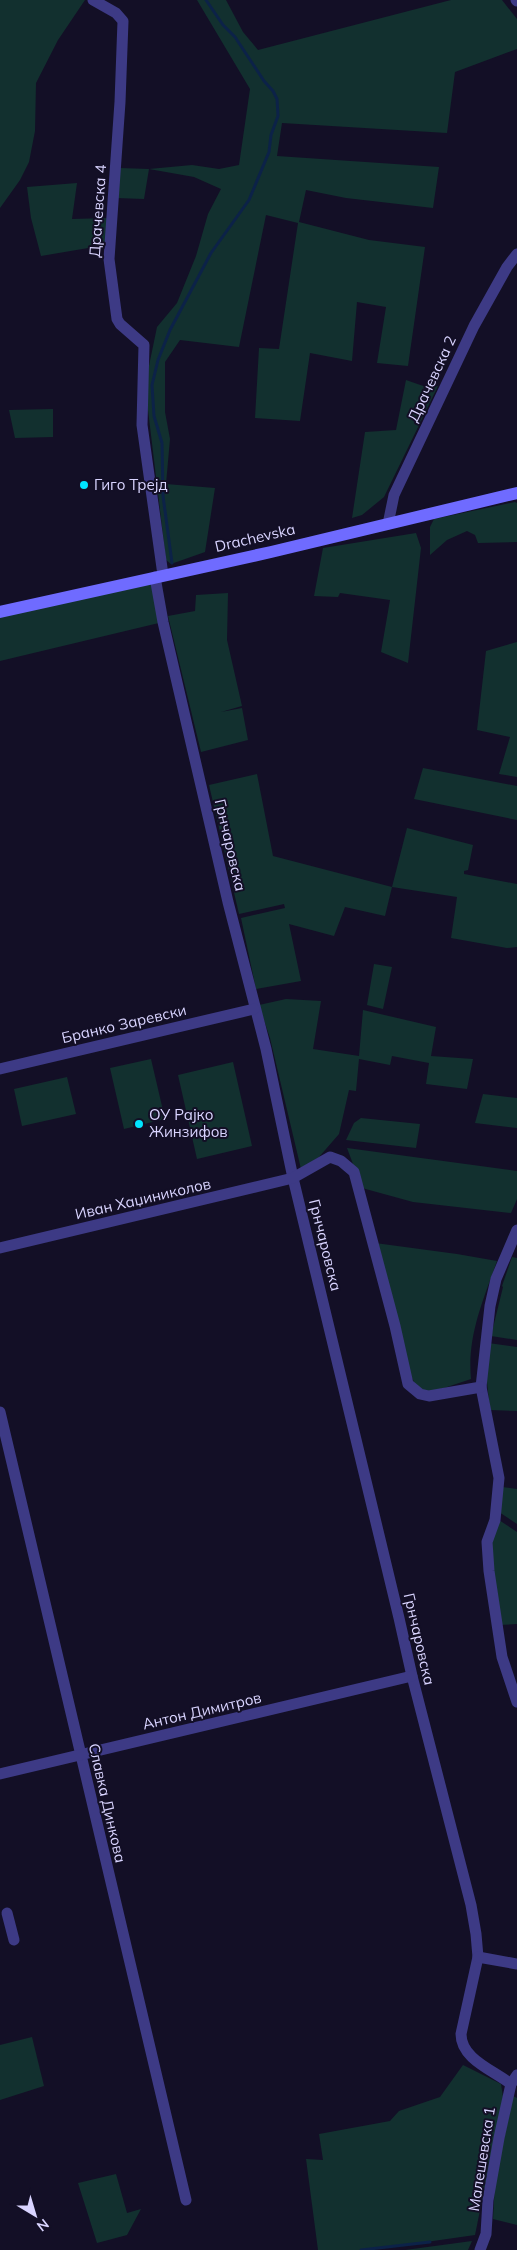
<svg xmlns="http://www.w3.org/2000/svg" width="517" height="2250" font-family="Mulish,sans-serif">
	<rect width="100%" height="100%" fill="#130f26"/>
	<g fill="#12302f">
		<path d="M0,0H85L58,40L36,83L35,131L29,162L20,180L0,208Z"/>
		<path d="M197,0H226L243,32L258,50L451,0H502L517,19V49L455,72L447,133L282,123L277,156L439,167L433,208L346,198L306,190L299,222L369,240L425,247L408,366L377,363L386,307L357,302L352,361L310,353L300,421L255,418L259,348L279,349L298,223L266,215L239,347L180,340L165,362V412L170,439L166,484L215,488L205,552L171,564L166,560L145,385L157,327L177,303L196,256L208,214L221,189L194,177L149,169L144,199L116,198L120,168L149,169L192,165L219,169L239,165L250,89Z"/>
		<path d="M77,183L72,219L109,218L105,242L100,246L41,256L31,218L27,187Z"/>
		<path d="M406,380L429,388L438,386L384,497L362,515L352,518L365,432L396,430Z"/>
		<path d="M53,409V437L15,438L9,410Z"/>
		<path d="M515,502L517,503V542L478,543L475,535L467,531L447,540L430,555V527L434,519Z"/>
		<path d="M416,533L421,548L408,663L381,652L390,600L340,593L338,597L314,596L323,548Z"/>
		<path d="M155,577L163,622L0,661V611Z"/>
		<path d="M228,593L227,640L242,706L221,712L242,708L248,740L201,752L168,616L195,611L196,595Z"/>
		<path d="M517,642V777L499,774L510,737L477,730L486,651Z"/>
		<path d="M423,768L517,786V820L414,799Z"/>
		<path d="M257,774L273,856L392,887L407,828L473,845L468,870L464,871V874L517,884V947L507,948L451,938L457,897L392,887L385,916L345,907L334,936L289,924L301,981L256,989L241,918L285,908L284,904L239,914L209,785Z"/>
		<path d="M374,964L392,967L383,1009L367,1005Z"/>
		<path d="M286,999L321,1001L313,1049L359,1056L363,1010L436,1027L431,1056L473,1059L467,1089L426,1084L429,1063L392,1056L390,1065L359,1059L356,1091L349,1090L339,1134L319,1157L301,1169L270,1038L259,1005Z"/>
		<path d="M151,1059L165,1119L124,1129L110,1068Z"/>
		<path d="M233,1062L252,1146L197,1159L178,1075Z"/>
		<path d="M67,1077L76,1114L22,1126L14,1089Z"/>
		<path d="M483,1094L517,1098V1128L475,1123Z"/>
		<path d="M361,1118L420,1124L416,1148L346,1140L354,1123Z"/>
		<path d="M347,1148L517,1171V1199L511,1213L413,1202L362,1188Z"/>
		<path d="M375,1243L457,1254L497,1261C483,1301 467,1336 471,1379L432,1392L418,1390L407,1368Z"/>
		<path d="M512,1257L517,1258V1340L491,1336L503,1287L502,1286Z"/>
		<path d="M488,1343L517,1347V1411L490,1410L485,1364Z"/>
		<path d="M502,1487L517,1489V1524L499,1512Z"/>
		<path d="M496,1518L517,1532V1624L499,1625L491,1540Z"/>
		<path d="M32,2037L44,2086L0,2100V2045Z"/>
		<path d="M463,2065L501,2084L503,2097L475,2235L370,2250H318L306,2159L323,2160L319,2134L390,2121L399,2111L440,2097Z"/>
		<path d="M513,2096L517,2098V2225L493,2219L495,2182Z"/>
		<path d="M116,2174L127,2213L141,2209L127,2235L97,2243L78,2183Z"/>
		<path d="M472,2241L468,2250H405Z"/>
	</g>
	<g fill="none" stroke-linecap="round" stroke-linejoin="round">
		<g stroke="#0c2248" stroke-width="3">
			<path d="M172,563L163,496L162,443L154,416L152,385L158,360L170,330L211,253L249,200L269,152L271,135L278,116L277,99L273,91L264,81L235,37L223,25L206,0"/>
			<path d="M361,2250L430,2242"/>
		</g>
		<g stroke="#3d3a85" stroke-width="11">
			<path d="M93,0L116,13L123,21L120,102L109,259L117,319L120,324L144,345L142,425L163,575"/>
			<path d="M516,0L517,1"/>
			<path d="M388,524L394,495L474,326L507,267L517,254"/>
			<path d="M155,577L163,622L228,902L266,1049L293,1178L399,1618L412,1676L471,1905L476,1934L478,1957L461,2034C461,2059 493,2070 511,2084"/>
			<path d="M0,1069L254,1009"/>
			<path d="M517,1230L496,1279L490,1306L481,1387L499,1478L495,1520L487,1542L489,1571L502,1657L517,1702"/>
			<path d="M0,1248L293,1178L330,1157L341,1161L354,1172L395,1326L408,1384L420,1394L429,1396L481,1387"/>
			<path d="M0,1412L186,2200"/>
			<path d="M0,1774L412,1676"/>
			<path d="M7,1913L14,1940"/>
			<path d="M478,1957L517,1964"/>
			<path d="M480,2250L486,2234L488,2200L499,2138L511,2084L517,2075"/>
		</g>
		<path stroke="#6f6bff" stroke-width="12" d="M0,612L271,552L517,493"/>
	</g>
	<g fill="#00e5ff" stroke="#130f26" stroke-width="2">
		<circle cx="84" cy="485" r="5"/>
		<circle cx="139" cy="1124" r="5"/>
	</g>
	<g text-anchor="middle" stroke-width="4" stroke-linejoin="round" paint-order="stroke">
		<g font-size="15" fill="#d9d4ff" stroke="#130f26">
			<text transform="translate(98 211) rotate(-86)" y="5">Драчевска 4</text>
			<text transform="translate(432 379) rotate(-65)" y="5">Драчевска 2</text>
			<text transform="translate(255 538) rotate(-13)" y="5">Drachevska</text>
			<text transform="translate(230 845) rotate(77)" y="5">Грнчаровска</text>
			<text transform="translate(124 1024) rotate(-13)" y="5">Бранко Заревски</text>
			<text transform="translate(143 1199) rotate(-13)" y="5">Иван Хаџиниколов</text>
			<text transform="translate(325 1245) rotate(76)" y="5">Грнчаровска</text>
			<text transform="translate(419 1639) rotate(77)" y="5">Грнчаровска</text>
			<text transform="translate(202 1711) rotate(-13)" y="5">Антон Димитров</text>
			<text transform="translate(107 1803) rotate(77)" y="5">Славка Динкова</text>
			<text transform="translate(482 2159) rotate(-81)" y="5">Малешевска 1</text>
		</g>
		<g font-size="15" fill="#d9d4ff" stroke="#130f26" text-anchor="start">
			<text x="94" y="490">Гиго Трејд</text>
			<text x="149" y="1120">ОУ Рајко<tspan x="149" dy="17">Жинзифов</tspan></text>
		</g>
	</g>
	<g transform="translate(35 2215) rotate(142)" stroke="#130f26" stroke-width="4" paint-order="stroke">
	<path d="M0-4L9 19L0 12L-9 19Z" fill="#d9d4ff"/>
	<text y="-8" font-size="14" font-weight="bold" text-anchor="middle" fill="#d9d4ff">N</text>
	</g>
</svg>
